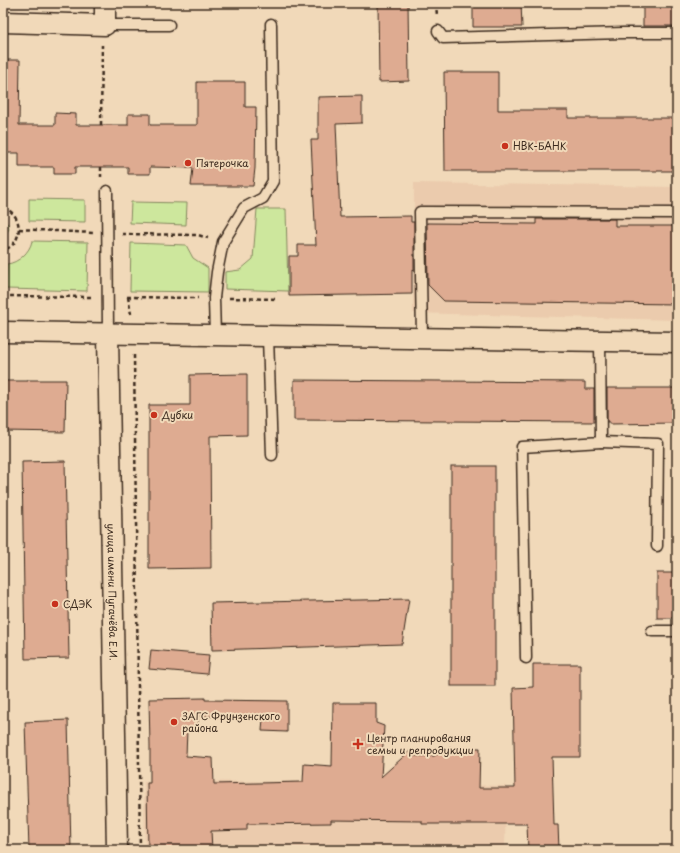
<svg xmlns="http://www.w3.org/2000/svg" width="680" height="853" font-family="'Playpen Sans',sans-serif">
	<rect width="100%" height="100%" fill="#f1d9b9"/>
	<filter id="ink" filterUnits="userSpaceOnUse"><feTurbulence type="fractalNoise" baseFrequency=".025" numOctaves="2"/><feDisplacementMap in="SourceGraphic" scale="8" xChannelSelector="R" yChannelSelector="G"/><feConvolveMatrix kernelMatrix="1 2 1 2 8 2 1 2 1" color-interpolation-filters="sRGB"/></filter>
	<g filter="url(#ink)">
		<g fill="#ebcbad">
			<path d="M414,183L677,187V320L413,313Z"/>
			<path d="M315,781L506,786L505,850H145L144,782Z"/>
		</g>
		<g fill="#cde79d" stroke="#84885e">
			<path d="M29,199L85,200V222L29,221Z"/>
			<path d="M131,202L187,203L186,225L130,223Z"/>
			<path d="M257,209H286L288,291L225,289V272L240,270L253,259Z"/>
			<path d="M3,219L8,224L9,229L3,238Z"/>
			<path d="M32,241L88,242L87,291L6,289L7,264C18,263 30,252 32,241Z"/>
			<path d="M131,243L186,245L193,258L208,268V292L130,291Z"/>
		</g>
		<g fill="#deab91" stroke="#3b2a1e">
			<path d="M378,3H408L409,81L379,82Z"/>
			<path d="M473,3H521L522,27H473Z"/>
			<rect x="643" y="3" width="34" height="23"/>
			<path d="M3,60H20L19,125H55V113L76,114V125H128V114H150V125H197V82H245V107H256L255,168L253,186H191L193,168L150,167V174H128V167H75V174H54V167H19V153H3Z"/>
			<path d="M444,72H498V110H568V118H677V171H445Z"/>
			<path d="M362,96V123L336,124L340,217L411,216V222H414V271L412,269V294L289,296V256H298V245H316L311,140H318V97Z"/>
			<path d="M536,219H615V226H677V304L444,301L428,285L427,223L536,224Z"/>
			<path d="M247,374V435L210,436L211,568L149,569V405H190V375Z"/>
			<path d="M28,380H66L65,432L3,431V381H28Z"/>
			<path d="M294,380L585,382V389H594V422L294,420Z"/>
			<path d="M607,388H677V423L610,424V422H607Z"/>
			<path d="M65,461L69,658L25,659L22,462Z"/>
			<rect x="451" y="466" width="44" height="220"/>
			<rect x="657" y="573" width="20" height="45"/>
			<path d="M409,599L402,644L212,650L211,603Z"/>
			<path d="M151,650L209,655L207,674L149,669Z"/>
			<path d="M533,664H580V757H552L554,825H558L559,850H528L527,824H422V821L331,820V823L247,824V830L211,831L212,850H148L147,783H150V746L149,699L205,698V700L287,701V732L262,731L263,717L198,716V731L187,730L186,756L213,758L214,784L303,782L304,764L332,766L333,703H376V723L384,726L381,777L412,749L414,756H434L450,748H480L479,788H515L513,688L533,687Z"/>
			<path d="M68,720L71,850H29L25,722Z"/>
		</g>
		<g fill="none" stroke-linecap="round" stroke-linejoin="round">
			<g stroke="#3b2a1e" stroke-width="13">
				<g id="service">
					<path d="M105,25H169"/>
					<path d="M438,31L443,38L623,33H677"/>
					<path d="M107,191L108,334"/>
					<path d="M215,336L214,298L217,272L223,242L244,208L263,198L273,181L271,24"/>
					<path d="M268,337L272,455"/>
					<path d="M422,338L420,212L677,213"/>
					<path d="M601,442L658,444L657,546"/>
					<path d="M652,631H677"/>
					<path d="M526,658L522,447L601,442L600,341"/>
				</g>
			</g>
			<g stroke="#3b2a1e" stroke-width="23">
				<g id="minor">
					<path d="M3,22L105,25V3"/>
					<path d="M3,332L677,342"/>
					<path id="s1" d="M108,334L117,850"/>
				</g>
			</g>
			<g stroke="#3b2a1e" stroke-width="2.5" stroke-dasharray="4 3" stroke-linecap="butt">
				<path d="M436,3L437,16"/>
				<path d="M101,125L102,45"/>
				<path d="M101,167V177"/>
				<path d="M3,208C24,213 24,245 3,250"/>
				<path d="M19,229L93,233"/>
				<path d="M122,234L198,235L208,238"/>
				<path d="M3,296L92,297"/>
				<path d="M127,297L198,298"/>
				<path d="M128,297L131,314"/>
				<path d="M229,298L278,299"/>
				<path d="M134,355L140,850"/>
			</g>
			<use href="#service" stroke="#f1d9b9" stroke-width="10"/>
			<use href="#minor" stroke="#f1d9b9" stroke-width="20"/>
		</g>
	</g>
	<g fill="#c8321e" stroke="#f1d9b9" stroke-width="1.5">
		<circle cx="505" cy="146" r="4"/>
		<circle cx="188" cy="163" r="4"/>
		<circle cx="154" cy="415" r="4"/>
		<circle cx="55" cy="604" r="4"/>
		<circle cx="174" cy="722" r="4"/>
		<path d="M356 738h4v4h4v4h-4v4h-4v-4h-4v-4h4z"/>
	</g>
	<g text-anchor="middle" stroke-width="4" stroke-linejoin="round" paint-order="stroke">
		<g font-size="10" fill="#3b2a1e" stroke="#f1d9b9" text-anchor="start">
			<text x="513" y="150">НВК-БАНК</text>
			<text x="196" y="167">Пятерочка</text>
			<text x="162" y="419">Дубки</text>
			<text x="63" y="608">СДЭК</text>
			<text x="182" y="720">ЗАГС Фрунзенского<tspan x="182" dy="12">района</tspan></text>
			<text x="367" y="742">Центр планирования<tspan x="367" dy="12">семьи и репродукции</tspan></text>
		</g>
		<g font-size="10" fill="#3b2a1e" stroke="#f1d9b9">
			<text dy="4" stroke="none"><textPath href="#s1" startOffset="258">улица имени Пугачёва Е.И.</textPath></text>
		</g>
	</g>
	<rect width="680" height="853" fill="none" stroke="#f1d9b9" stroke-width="16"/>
	<rect x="8" y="8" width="664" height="837" fill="none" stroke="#3b2a1e" stroke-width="1.5" filter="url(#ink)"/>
</svg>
